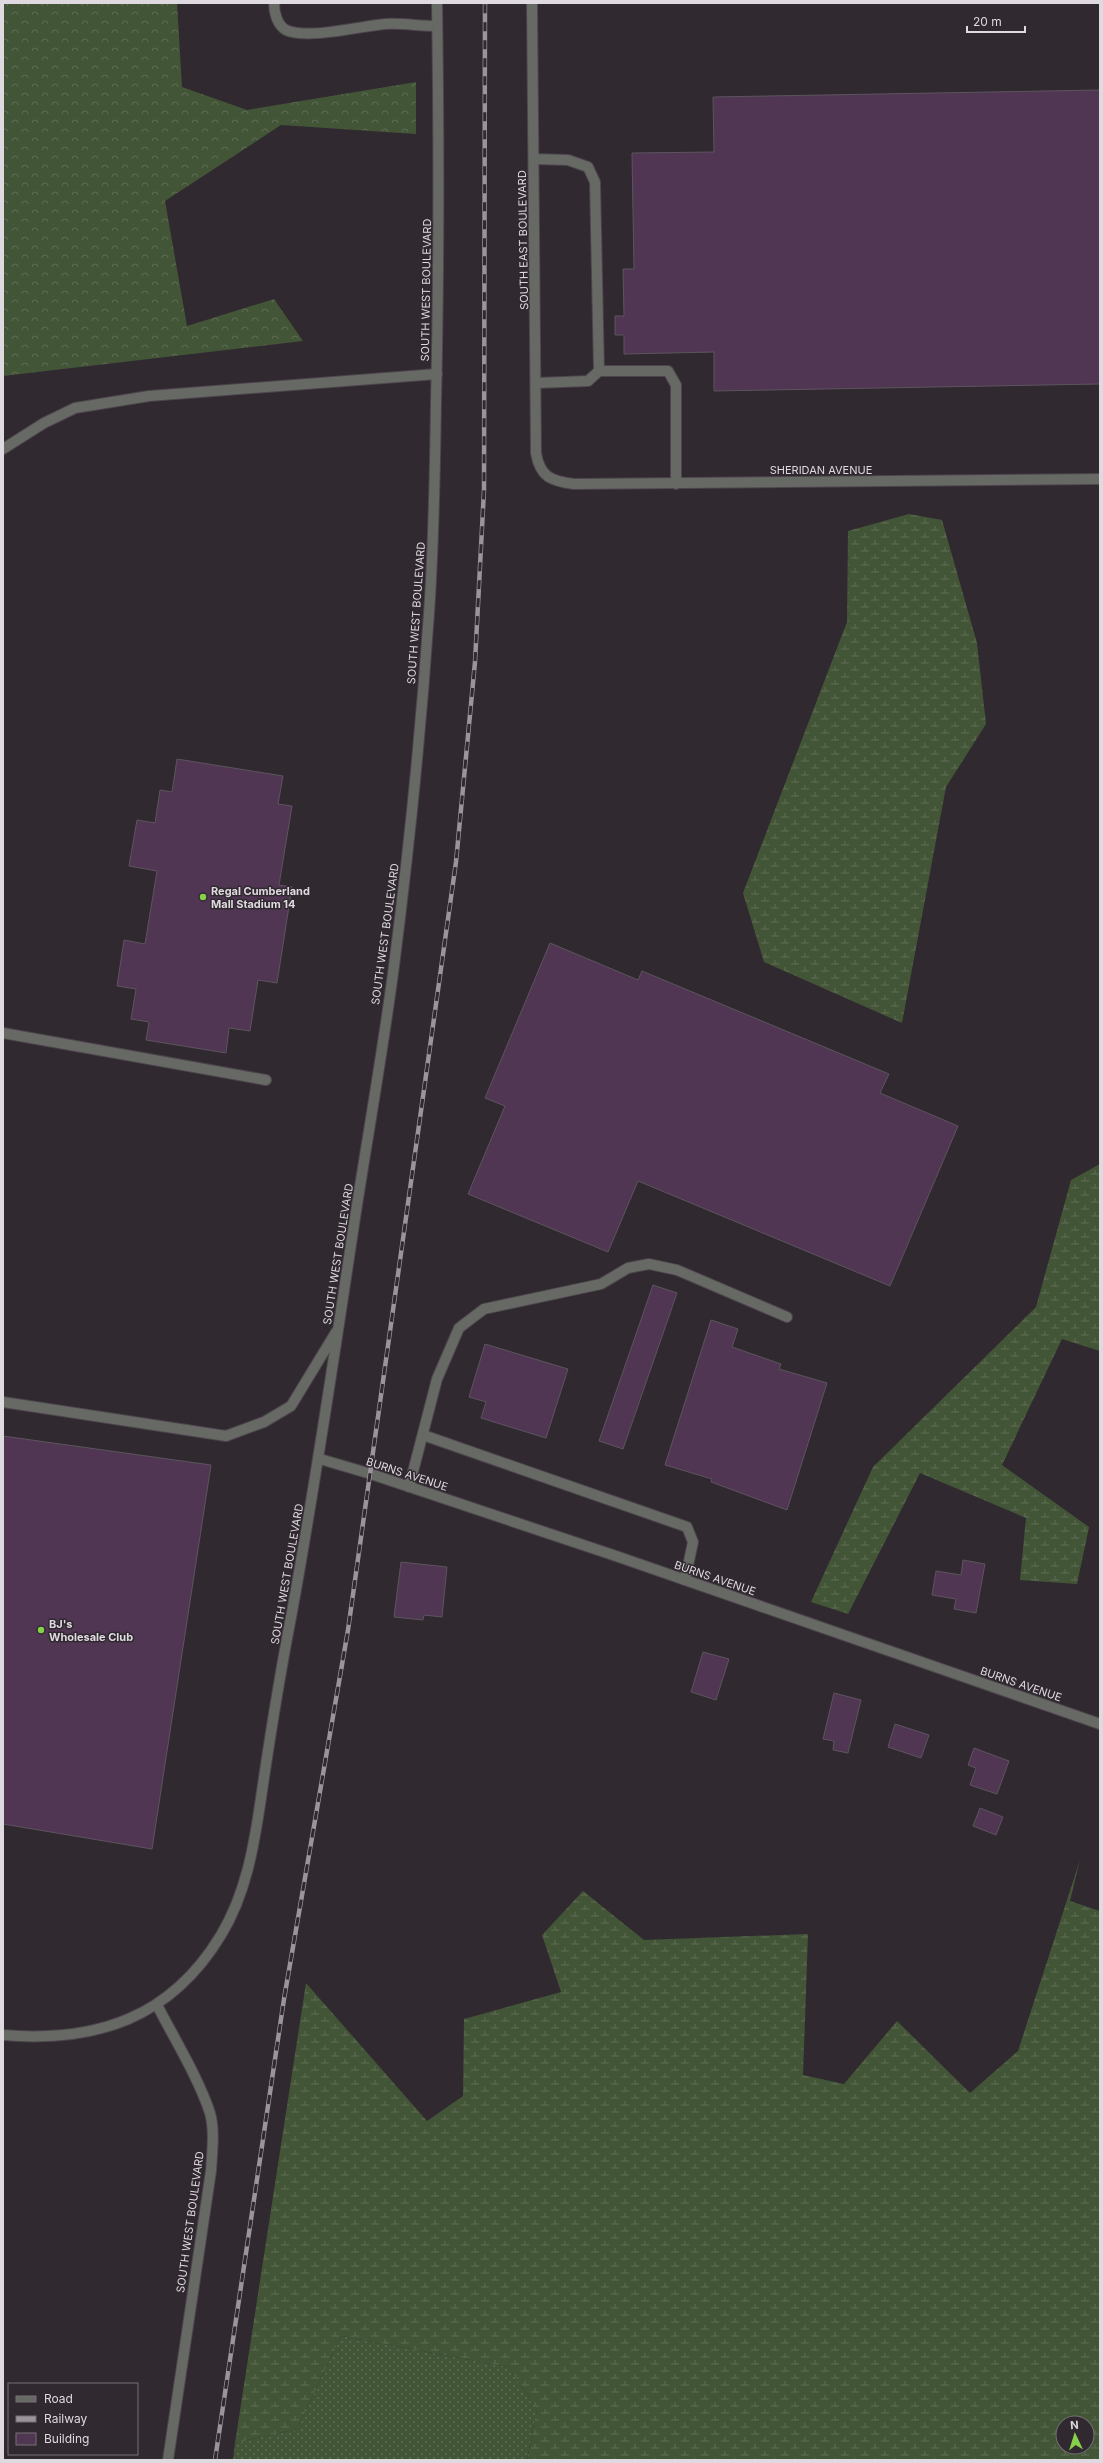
<svg xmlns="http://www.w3.org/2000/svg" width="1103" height="2463" font-family="Inter,sans-serif">
	<defs>
		<pattern id="grass-dots" width="8" height="8" patternUnits="userSpaceOnUse"><rect width="8" height="8" fill="#435537"/><path d="M2 2h.1M6 6h.1" fill="none" stroke="#5e6d54" stroke-width="1.8" stroke-linecap="round"/></pattern>
		<pattern id="forest-crowns" width="20" height="18" patternUnits="userSpaceOnUse"><rect width="20" height="18" fill="#435537"/><path d="M2 6a3 3 0 1 1 6 0M12 15a3 3 0 1 1 6 0" fill="none" stroke="#5e6d54"/></pattern>
		<pattern id="wetland-marsh" width="20" height="14" patternUnits="userSpaceOnUse"><rect width="20" height="14" fill="#435537"/><path d="M1 5h8M5 5V1M11 12h8M15 12V8" fill="none" stroke="#5e6d54"/></pattern>
	</defs>
	<rect width="100%" height="100%" fill="#302930"/>
	<path fill="url(#grass-dots)" d="M341,2336L508,2367L537,2409L527,2460H233L235,2443L297,2429Z"/>
	<path fill="url(#forest-crowns)" d="M3,3H177L182,87L247,110L416,82V134L281,125L165,201L187,326L274,299L303,341L3,376Z"/>
	<g fill="url(#wetland-marsh)" fill-rule="evenodd">
		<path d="M909,514L942,520L977,643L986,724L946,787L902,1023L764,962L743,893L847,622L848,531Z"/>
		<path d="M1100,1164V1351L1062,1339L1002,1465L1089,1527L1077,1584L1020,1580L1026,1518L920,1473L848,1614L811,1602L873,1467L1036,1307L1071,1180Z"/>
		<path d="M1080,1860L1070,1901L1100,1911V2460H527L537,2409L508,2367L341,2336L297,2429L235,2443L306,1983L427,2121L463,2096L464,2019L561,1992L542,1935L583,1891L644,1940L808,1934L803,2075L844,2084L897,2021L970,2093L1018,2051ZM1063,2423H1087V2447H1063Z"/>
	</g>
	<g fill="#513654" stroke="#5c555d">
		<path d="M1100,90V384L714,391V352L624,354V335H615V316H624L623,269H634L632,153L714,152L713,97Z"/>
		<path d="M177,759L283,776L278,804L292,806L279,885L292,887L277,983L258,980L250,1031L229,1028L226,1053L146,1040L149,1022L131,1019L136,989L117,986L124,940L145,944L157,871L129,866L137,820L155,823L160,790L172,792Z"/>
		<path d="M550,943L638,980L642,971L889,1074L880,1093L958,1126L890,1286L638,1181L608,1252L468,1194L505,1106L485,1098Z"/>
		<path d="M653,1285L677,1293L623,1449L599,1441Z"/>
		<path d="M711,1320L738,1329L732,1347L781,1364L779,1369L827,1383L787,1510L711,1482L712,1479L665,1465Z"/>
		<path d="M485,1344L568,1369L546,1438L481,1418L486,1402L469,1397Z"/>
		<path d="M3,1436L211,1465L152,1849L3,1824Z"/>
		<path d="M963,1560L985,1564L976,1613L954,1609L956,1599L932,1595L936,1571L961,1575Z"/>
		<path d="M401,1562L447,1567L442,1617L424,1615L423,1620L394,1617Z"/>
		<path d="M703,1652L729,1659L716,1700L691,1692Z"/>
		<path d="M834,1693L861,1700L848,1753L833,1750L834,1741L823,1739Z"/>
		<path d="M895,1724L929,1735L921,1758L888,1747Z"/>
		<path d="M974,1748L1009,1761L997,1794L970,1785L976,1768L968,1765Z"/>
		<path d="M980,1808L1003,1817L996,1835L973,1826Z"/>
	</g>
	<g fill="none" stroke-linecap="round" stroke-linejoin="round">
		<g stroke="#4c454c" stroke-width="12">
			<g id="minor">
				<path d="M274,3C274,12 277,25 286,30C307,40 361,26 385,24C402,23 420,26 437,26"/>
				<path d="M532,3L536,453C540,477 551,481 574,484L1100,479"/>
				<path d="M534,159L568,160L588,167L595,182L599,371"/>
				<path d="M536,383L588,381L599,371H668L676,385V484"/>
				<path d="M3,449L44,423L75,408L149,396L437,374"/>
				<path d="M3,1033L266,1080"/>
				<path d="M3,1402L226,1436L264,1422L291,1406L336,1332"/>
				<path d="M423,1435L687,1527L693,1542L685,1580"/>
				<path d="M320,1459L371,1474L616,1556L1100,1724"/>
				<path d="M409,1487L437,1379L459,1328L484,1309L601,1284L628,1268L649,1264L677,1270L787,1317"/>
				<path d="M157,2005C174,2038 199,2079 210,2113C215,2131 212,2153 211,2171L168,2460"/>
				<path d="M3,2035C96,2043 171,2018 221,1935C246,1894 254,1846 261,1798C270,1736 280,1674 292,1612C316,1481 335,1350 355,1218C368,1134 383,1050 394,966C409,849 421,731 429,613C434,543 435,472 436,402C439,269 439,136 437,3"/>
			</g>
		</g>
		<use href="#minor" stroke="#676965" stroke-width="10"/>
		<g stroke="#9b959b" stroke-width="4.5">
			<path id="rail" d="M215,2460L284,1999L348,1630L456,862L475,662L484,490L485,3"/>
		</g>
		<use href="#rail" stroke="#302930" stroke-width="3" stroke-dasharray="9" stroke-linecap="butt"/>
	</g>
	<g fill="#88cf4a" stroke="#302930" stroke-width="1.5">
		<circle cx="203" cy="897" r="4"/>
		<circle cx="41" cy="1630" r="4"/>
	</g>
	<g text-anchor="middle" stroke-width="3" stroke-linejoin="round" paint-order="stroke">
		<g font-size="11" fill="#dfdadf" stroke="#302930">
			<text transform="translate(523 240) rotate(-91)" y="4">SOUTH EAST BOULEVARD</text>
			<text transform="translate(426 290) rotate(-89)" y="4">SOUTH WEST BOULEVARD</text>
			<text x="821" y="474">SHERIDAN AVENUE</text>
			<text transform="translate(416 613) rotate(-86)" y="4">SOUTH WEST BOULEVARD</text>
			<text transform="translate(385 934) rotate(-82)" y="4">SOUTH WEST BOULEVARD</text>
			<text transform="translate(338 1254) rotate(-81)" y="4">SOUTH WEST BOULEVARD</text>
			<text transform="translate(407 1474) rotate(18)" y="4">BURNS AVENUE</text>
			<text transform="translate(287 1574) rotate(-80)" y="4">SOUTH WEST BOULEVARD</text>
			<text transform="translate(715 1578) rotate(19)" y="4">BURNS AVENUE</text>
			<text transform="translate(1021 1684) rotate(19)" y="4">BURNS AVENUE</text>
			<text transform="translate(190 2222) rotate(-82)" y="4">SOUTH WEST BOULEVARD</text>
		</g>
		<g font-size="11" font-weight="bold" fill="#dfdadf" stroke="#302930" text-anchor="start">
			<text x="211" y="895">Regal Cumberland<tspan x="211" dy="13">Mall Stadium 14</tspan></text>
			<text x="49" y="1628">BJ's<tspan x="49" dy="13">Wholesale Club</tspan></text>
		</g>
	</g>
	<rect width="1103" height="2463" fill="none" stroke="#dfdadf" stroke-width="8"/>
	<rect x="8" y="2383" width="130" height="72" fill="#302930" stroke="#767076"/>
	<rect x="16" y="2396" width="20" height="6" fill="#676965" stroke="#767076"/>
	<text x="44" y="2403" font-size="12" fill="#dfdadf">Road</text>
	<rect x="16" y="2416" width="20" height="6" fill="#9b959b" stroke="#767076"/>
	<text x="44" y="2423" font-size="12" fill="#dfdadf">Railway</text>
	<rect x="16" y="2433" width="20" height="12" fill="#513654" stroke="#767076"/>
	<text x="44" y="2443" font-size="12" fill="#dfdadf">Building</text>
	<g transform="translate(1075 2435) rotate(356)"><circle r="19" fill="#302930" stroke="#767076"/>
	<path d="M0-3L7 15L0 10L-7 15Z" fill="#88cf4a"/>
	<text y="-6" font-size="11" font-weight="bold" text-anchor="middle" fill="#dfdadf">N</text>
	</g>
	<path d="M967 26v6h58v-6" fill="none" stroke="#dfdadf" stroke-width="2"/>
	<text x="973" y="26" font-size="12" fill="#dfdadf" stroke="#302930" stroke-width="3" paint-order="stroke">20 m</text>
</svg>
